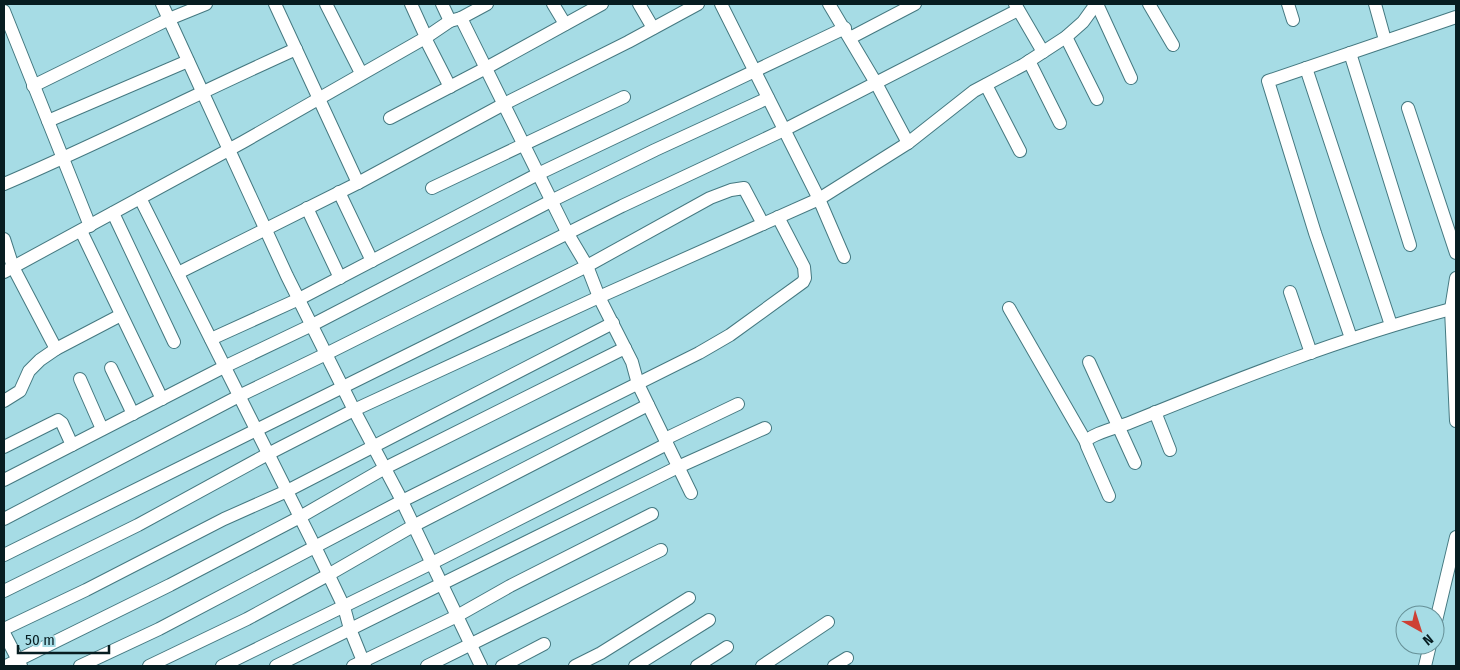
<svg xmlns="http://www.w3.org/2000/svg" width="1460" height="670" font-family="'Fira Sans Condensed',sans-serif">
	<rect width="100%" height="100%" fill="#a6dce5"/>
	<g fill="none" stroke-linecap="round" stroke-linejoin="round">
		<g stroke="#457981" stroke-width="14">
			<g id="minor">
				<path d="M162,4L287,276L354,410L399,495L481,666"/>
				<path d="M275,4L358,183"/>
				<path d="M326,4L361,73"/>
				<path d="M411,4L426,37"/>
				<path d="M442,4L450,21"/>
				<path d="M553,4L565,24"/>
				<path d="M639,4L653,28"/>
				<path d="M721,4L819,199L908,143L974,91L1023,65L1066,37L1083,22L1096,4"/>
				<path d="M829,4L876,83L908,143"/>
				<path d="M1015,4L1043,52"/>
				<path d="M1097,4L1131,78"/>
				<path d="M1149,4L1173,45"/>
				<path d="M1288,4L1293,20"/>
				<path d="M1375,4L1385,40"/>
				<path d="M4,11L90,226"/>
				<path d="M461,18L568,234L587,266L599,297L632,362L638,384L691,493"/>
				<path d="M1066,37L1097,99"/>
				<path d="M425,38L450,87"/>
				<path d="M850,38L915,4"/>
				<path d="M1350,53L1410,245"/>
				<path d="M1029,61L1060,123"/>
				<path d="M1306,68L1391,325"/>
				<path d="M986,85L1020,151"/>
				<path d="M33,86L169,19L206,4"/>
				<path d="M1408,108L1456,253"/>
				<path d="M390,118L486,68L602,4"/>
				<path d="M48,121L188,61"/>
				<path d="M4,184C102,142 198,93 296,49"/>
				<path d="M432,188L624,97"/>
				<path d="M339,192L372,261"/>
				<path d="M140,198L319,555L344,607L350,629L365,666"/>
				<path d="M307,208L340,278"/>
				<path d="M113,213L174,342"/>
				<path d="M81,231L162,399"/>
				<path d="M4,239L13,267L56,349"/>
				<path d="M4,272L243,142L425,38L450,21L461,18L487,4"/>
				<path d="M178,273L358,183L504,104L628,42L698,4"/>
				<path d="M1456,278L1451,309L1456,421"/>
				<path d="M1290,292L1311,353"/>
				<path d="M1009,308L1086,442"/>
				<path d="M1351,338L1315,233L1268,81L1456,17"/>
				<path d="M211,339L299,299L538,174L845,28"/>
				<path d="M1089,362L1135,463"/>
				<path d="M111,368L133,414"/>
				<path d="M80,379L102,429"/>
				<path d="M4,401L20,391L29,371L40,360L56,349L121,315"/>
				<path d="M1155,412L1170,450"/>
				<path d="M665,439L738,404"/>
				<path d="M4,447L58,420L62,423L72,445"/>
				<path d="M4,480L224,367L312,325L551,201L655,150L768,98"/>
				<path d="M1109,496L1087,446L1086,442C1090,434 1119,427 1129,423C1235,380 1341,338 1451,309"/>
				<path d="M4,519L239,396L326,354L622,206L784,130L1018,10"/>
				<path d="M4,555L587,266L710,198L731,190L744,188L763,224"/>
				<path d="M4,591L138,525L268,454L354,410L599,297L819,199L844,257"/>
				<path d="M1435,625L1456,537"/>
				<path d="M4,629L86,590L224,519L287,491L613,323"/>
				<path d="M4,633L21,666"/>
				<path d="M6,666L170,585L300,517L385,468L625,348"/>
				<path d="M80,666L159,629L402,501L699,353L730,335L803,282L805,278L804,267L778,217"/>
				<path d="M149,666L247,619L328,575L413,526L648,405"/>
				<path d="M222,666L432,563L667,444"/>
				<path d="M276,666L678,467L765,428"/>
				<path d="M353,666L457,616L510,586L652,514"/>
				<path d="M427,666L661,550"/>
				<path d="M502,666L544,644"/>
				<path d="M575,666L601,653L689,598"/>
				<path d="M635,666L709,620"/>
				<path d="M697,666L727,647"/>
				<path d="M762,666L828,622"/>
				<path d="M834,666L847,658"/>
				<path d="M1425,666L1430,645"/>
			</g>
		</g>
		<use href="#minor" stroke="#fff" stroke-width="12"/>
	</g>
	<rect width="1460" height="670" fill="none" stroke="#071d21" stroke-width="10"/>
	<g transform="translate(1420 630) rotate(141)"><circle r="24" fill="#a6dce5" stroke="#669097"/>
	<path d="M0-4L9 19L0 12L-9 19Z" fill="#cd4034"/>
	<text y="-8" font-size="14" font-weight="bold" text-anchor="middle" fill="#071d21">N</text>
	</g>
	<path d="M18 645v8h91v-8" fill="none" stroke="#071d21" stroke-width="2.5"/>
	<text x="25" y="645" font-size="15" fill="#071d21" stroke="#a6dce5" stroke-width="4" paint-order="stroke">50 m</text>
</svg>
